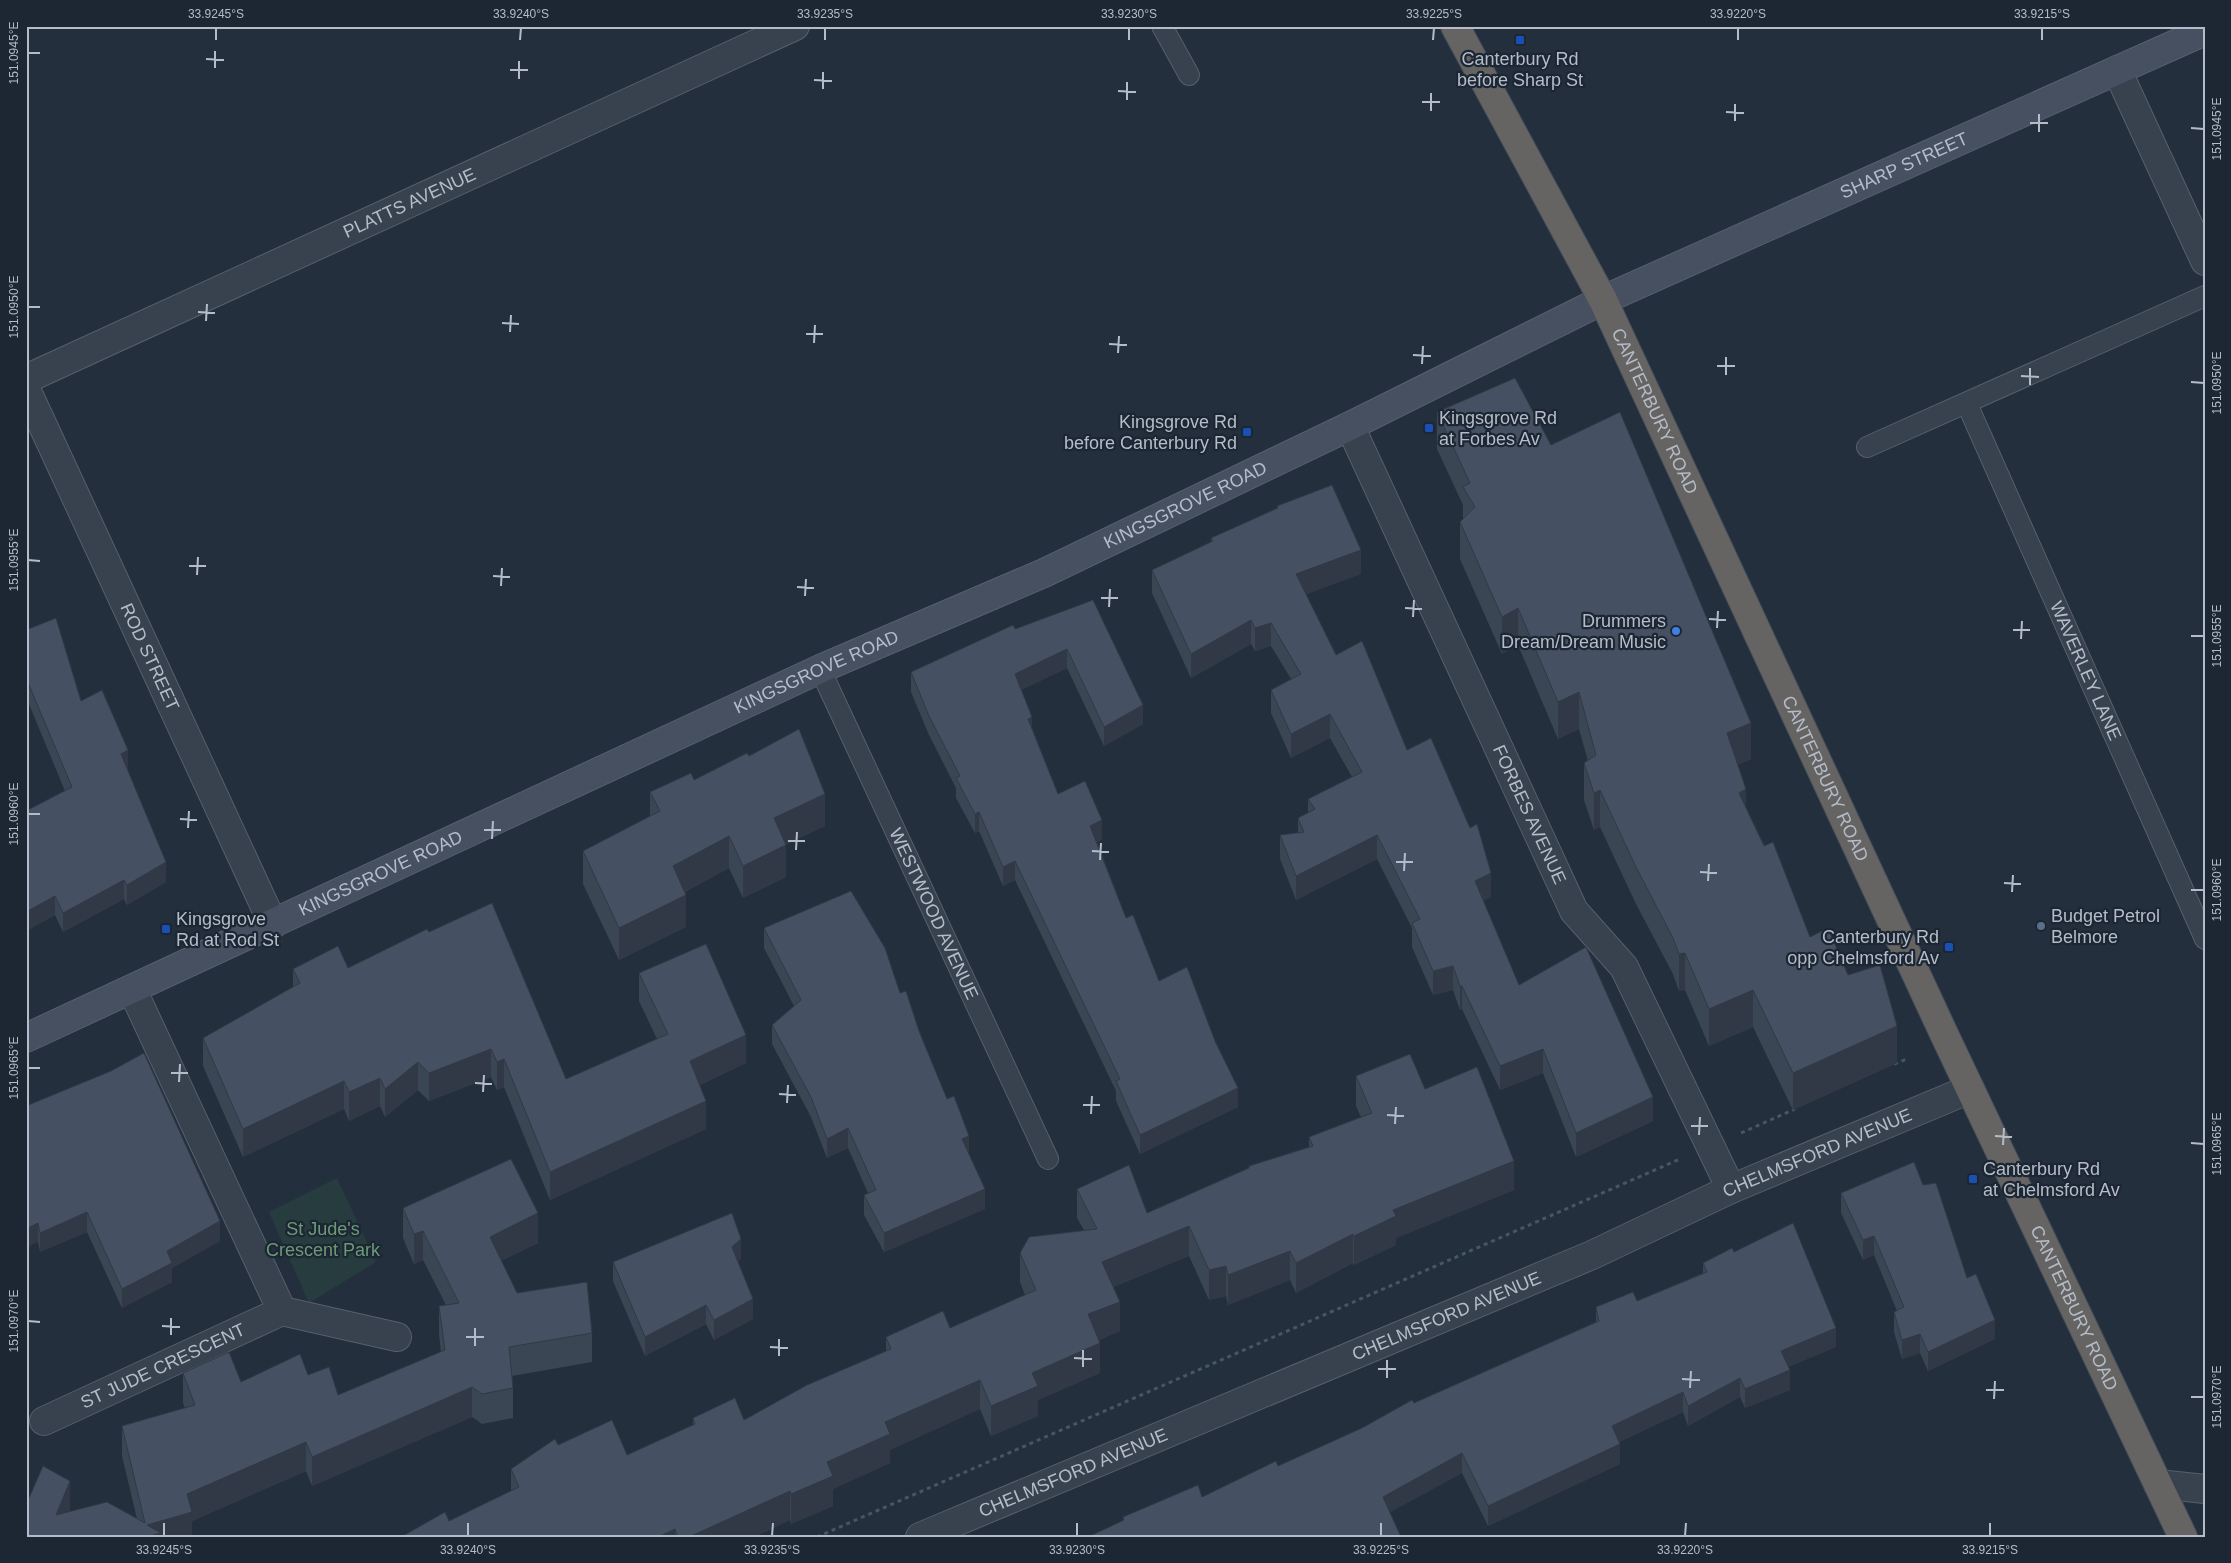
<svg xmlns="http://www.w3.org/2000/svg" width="2231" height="1563" font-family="Helvetica,sans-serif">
	<rect width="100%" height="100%" fill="#242f3e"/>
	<path fill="#263c3f" d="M337,1178L376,1262L309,1303L269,1212Z"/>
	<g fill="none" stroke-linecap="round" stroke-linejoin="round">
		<g stroke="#565f6c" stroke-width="22">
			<g id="service">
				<path d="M1162,26L1189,75"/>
				<path id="s1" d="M1967,404L2205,939"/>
				<path d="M1867,447L2205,296"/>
				<path id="s2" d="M820,669L1048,1159"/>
			</g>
		</g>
		<g stroke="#565f6c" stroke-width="30">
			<g id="minor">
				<path d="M2117,70L2205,261"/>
				<path id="s3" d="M26,379L795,26"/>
				<path id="s4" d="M26,389L273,924"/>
				<path id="s5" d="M1350,426L1574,911L1624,967L1731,1189"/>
				<path d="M132,989L282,1311L397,1337"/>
				<path id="s6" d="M44,1421L282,1311"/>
				<path d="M2158,1484L2205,1489"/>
				<path id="s7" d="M920,1537L1592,1255L1731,1189L1970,1089"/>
			</g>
		</g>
		<g stroke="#565f6c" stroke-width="30">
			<g id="secondary">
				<path id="s8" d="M26,1038L820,669L1044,573L1350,426L1603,300L2205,31"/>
			</g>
		</g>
		<g stroke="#434c59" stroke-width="30">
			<g id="trunk">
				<path id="s9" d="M1455,26L1603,300L1944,1034L2183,1537"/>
			</g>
		</g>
		<g stroke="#44595c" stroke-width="3" stroke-dasharray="4 4" stroke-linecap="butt">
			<path d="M1894,1064L1907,1059"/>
			<path d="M1741,1133L1795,1109"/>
			<path d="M817,1537L1680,1159"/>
		</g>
		<use href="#service" stroke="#38414e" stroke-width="20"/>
		<use href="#minor" stroke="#38414e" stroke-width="28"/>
		<use href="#secondary" stroke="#465061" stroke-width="28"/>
		<use href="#trunk" stroke="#656462" stroke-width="28"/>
	</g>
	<g fill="#3b4654">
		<path d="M1437,412L1551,445L1751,759L1738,765L1746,808L1810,937L1848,975L1897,1063L1793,1110L1753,1027L1709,1046L1685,990L1679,991L1673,974L1636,904L1600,827L1594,830L1584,800V763L1588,761L1579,729L1558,739L1518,645L1502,654L1460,559V522L1463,520V505L1437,449Z"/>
		<path d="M1277,506L1361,574L1306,594L1336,655L1407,750L1491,897L1483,901L1519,985L1653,1121L1576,1157L1543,1073L1500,1090L1462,1009L1460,1010L1453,990L1433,995L1412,947V928L1377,859L1296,900L1280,859V835L1298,833V818L1308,813V799L1352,777L1330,738L1291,758L1271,713V690L1291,679L1271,646L1255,651L1251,644L1191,678L1152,593V570L1211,542V538L1277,508Z"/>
		<path d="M1093,600L1143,724L1104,746L1067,668L1021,690L1032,728L1058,794L1102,839L1097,842L1126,918L1159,981L1238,1107L1140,1154L1116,1101V1091L1015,880L1003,886L979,831L975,833L956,798V788L929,735L911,692V672Z"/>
		<path d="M26,630L81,701L128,770L166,882L127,905L124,899L63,932L55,915L26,931L65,791L26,697Z"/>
		<path d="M749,756L825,826L785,845L786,877L743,898L729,868L685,892L686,927L619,960L583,884V851L650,816V792L694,780Z"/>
		<path d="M764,928L900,993L919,1031L969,1155L985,1209L884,1252L864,1215V1195L868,1193L848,1148L827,1158L811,1117L772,1044V1025L794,1006L764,948Z"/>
		<path d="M429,932L566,1079L657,1039L639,1001V973L746,1063L700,1085L706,1129L550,1200L504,1087L497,1090L491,1077L429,1101L418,1090L385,1117L380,1106L349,1121L344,1109L243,1157L203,1066V1038L293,987V969L348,968Z"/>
		<path d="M1356,1076L1425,1089L1514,1190L1396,1238V1245L1354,1265L1353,1263L1296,1293L1290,1280L1228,1305L1226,1296L1209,1300L1189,1256L1113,1287L1120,1331L1099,1340L1100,1373L1038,1400V1416L991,1436L980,1409L890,1450V1463L833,1489V1506L791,1524L790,1520L754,1537H401L449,1521L511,1491V1469L558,1445L627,1455L693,1425V1418L744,1420L886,1351V1337L950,1328L1025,1295L1020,1282V1253L1084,1230L1077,1218V1189L1147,1213L1249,1168V1166L1309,1147V1137L1361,1117L1356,1106Z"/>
		<path d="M26,1106L220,1241L172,1268V1282L122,1308L87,1232L40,1252L38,1242Z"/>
		<path d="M1923,1185L1967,1278L1995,1339L1928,1371L1920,1353L1902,1359L1894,1332V1312L1897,1311L1874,1255L1863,1260L1841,1213V1193Z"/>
		<path d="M403,1208L538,1243L501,1261L517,1293L592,1333V1362L512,1376L513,1388V1418L482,1424L472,1417L312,1486L306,1471L192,1521V1537H26L29,1498L70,1511L137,1519L122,1456V1426L185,1408L183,1403V1373L241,1382L308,1375L338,1395L441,1352L439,1335V1306L446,1305L423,1260L414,1264L403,1238Z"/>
		<path d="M1734,1252L1836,1347L1788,1367L1790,1390L1745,1408L1740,1397L1688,1426L1683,1412L1619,1442L1620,1464L1488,1526L1462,1473L1390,1512L1123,1521V1517L1202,1497L1278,1466L1362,1428L1414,1403L1596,1322V1307L1637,1301L1703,1273V1263Z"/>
		<path d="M741,1258L738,1261L753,1319L714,1340L706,1324L645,1356L613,1281V1262Z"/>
	</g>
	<g fill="#303945">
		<path d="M1361,550V574L1296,598V574Z"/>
		<path d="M1518,608V645L1502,654V617Z"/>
		<path d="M1251,620V644L1191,678V654Z"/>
		<path d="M1271,623V646L1255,651V628Z"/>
		<path d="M1067,649V668L1015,693V674Z"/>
		<path d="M1579,692V729L1558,739V702Z"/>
		<path d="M1143,705V724L1104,746V727Z"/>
		<path d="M1330,714V738L1291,758V734Z"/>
		<path d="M1032,717V736L1028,719Z"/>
		<path d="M1751,723V759L1727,770V733Z"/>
		<path d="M128,750V770L121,773V754Z"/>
		<path d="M1746,789V826L1739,793Z"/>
		<path d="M1600,790V827L1594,830V793Z"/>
		<path d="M825,794V826L774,850V818Z"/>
		<path d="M979,812V831L975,833V814Z"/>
		<path d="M1102,820V839L1090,845V826Z"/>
		<path d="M1377,835V859L1296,900V876Z"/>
		<path d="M729,836V868L673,898V866Z"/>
		<path d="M786,845V877L743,898V866Z"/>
		<path d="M1015,861V880L1003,886V867Z"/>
		<path d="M166,862V882L127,905V885Z"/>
		<path d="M1491,873V897L1475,905V881Z"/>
		<path d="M124,880V899L63,932V913Z"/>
		<path d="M686,895V927L619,960V928Z"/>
		<path d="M55,896V915L26,931V912Z"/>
		<path d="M1685,953V990L1679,991V954Z"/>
		<path d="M1453,966V990L1433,995V971Z"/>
		<path d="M1460,986H1462V1009L1460,1010Z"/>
		<path d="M1753,990V1027L1709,1046V1009Z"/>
		<path d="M1897,1026V1063L1793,1110V1073Z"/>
		<path d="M746,1035V1063L690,1089V1061Z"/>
		<path d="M491,1049V1077L429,1101V1073Z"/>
		<path d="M1543,1049V1073L1500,1090V1066Z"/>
		<path d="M504,1059V1087L497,1090V1062Z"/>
		<path d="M418,1062V1090L385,1117V1089Z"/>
		<path d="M380,1078V1106L349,1121V1092Z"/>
		<path d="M344,1081V1109L243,1157V1129Z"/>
		<path d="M1238,1088V1107L1140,1154V1135Z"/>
		<path d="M1653,1097V1121L1576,1157V1133Z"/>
		<path d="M706,1101V1129L550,1200V1172Z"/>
		<path d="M848,1128V1148L827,1158V1139Z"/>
		<path d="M969,1136V1155L962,1139Z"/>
		<path d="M1514,1161V1190L1396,1238V1245L1354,1265V1236L1393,1210Z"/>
		<path d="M985,1189V1209L884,1252V1233Z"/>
		<path d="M87,1212V1232L40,1252V1233Z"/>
		<path d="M538,1213V1243L490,1266V1237Z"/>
		<path d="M220,1221V1241L172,1268V1282L122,1308V1289L167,1251Z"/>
		<path d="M38,1223V1242L26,1248V1229Z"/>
		<path d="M1189,1226V1256L1102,1291V1262Z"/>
		<path d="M423,1231V1260L414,1264V1234Z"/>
		<path d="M1353,1234V1263L1296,1293V1263Z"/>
		<path d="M1874,1236V1255L1863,1260V1240Z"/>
		<path d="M741,1239V1258L732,1266V1247Z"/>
		<path d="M1290,1251V1280L1228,1305V1275Z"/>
		<path d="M1226,1266V1296L1209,1300V1270Z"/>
		<path d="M753,1299V1319L714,1340V1320Z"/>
		<path d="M1120,1302V1331L1088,1344V1314Z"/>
		<path d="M706,1305V1324L645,1356V1337Z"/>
		<path d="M1995,1320V1339L1928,1371V1352Z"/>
		<path d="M1836,1328V1347L1781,1370V1351Z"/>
		<path d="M1920,1334V1353L1902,1359V1340Z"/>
		<path d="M1100,1343V1373L1038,1400V1416L991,1436V1406L1032,1373Z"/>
		<path d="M1790,1370V1390L1745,1408V1389Z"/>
		<path d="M1740,1378V1397L1688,1426V1406Z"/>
		<path d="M980,1380V1409L890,1450V1463L833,1489V1506L791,1524V1494L827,1462L885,1422Z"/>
		<path d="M472,1387V1417L312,1486V1457Z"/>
		<path d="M1683,1392V1412L1612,1445V1426Z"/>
		<path d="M306,1442V1471L192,1521V1537H146L147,1525L187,1494Z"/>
		<path d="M1620,1444V1464L1488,1526V1506Z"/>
		<path d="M1462,1453V1473L1383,1516V1497Z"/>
		<path d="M70,1481V1511L59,1537L56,1515Z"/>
		<path d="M790,1491V1520L754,1537H689Z"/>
		<path d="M675,1529V1537H658Z"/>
	</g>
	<g fill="#455162" stroke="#303945">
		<path d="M1515,378L1551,445L1620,412L1751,723L1727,733L1746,789L1739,793L1764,846L1773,842L1810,937L1828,928L1848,975L1880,965L1897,1026L1793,1073L1753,990L1709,1009L1685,953L1679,954L1673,938L1636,867L1600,790L1594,793L1584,763L1596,755L1579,692L1558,702L1518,608L1502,617L1460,522L1475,507L1463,487L1470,483L1437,412Z"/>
		<path d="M1332,485L1361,550L1296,574L1336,655L1362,641L1407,750L1431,738L1470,828L1477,824L1491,873L1475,881L1519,985L1586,947L1653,1097L1576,1133L1543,1049L1500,1066L1462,986H1460L1453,966L1433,971L1412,923L1420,919L1377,835L1296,876L1280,835L1304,832L1298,818L1315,809L1308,799L1362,772L1330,714L1291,734L1271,690L1301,674L1271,623L1255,628L1251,620L1191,654L1152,570L1213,541L1211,538L1278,508L1277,506Z"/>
		<path d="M1093,600L1143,705L1104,727L1067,649L1015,674L1032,717L1028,719L1058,794L1085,781L1102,820L1090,826L1126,918L1133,915L1159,981L1187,967L1215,1041L1238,1088L1140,1135L1116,1081L1120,1079L1015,861L1003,867L979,812L975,814L956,778L960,776L929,716L911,672L1013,625L1015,629Z"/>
		<path d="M56,618L81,701L102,690L128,750L121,754L166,862L127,885L124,880L63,913L55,896L26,912V811L72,787L26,678V630Z"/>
		<path d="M799,729L825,794L774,818L786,845L743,866L729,836L673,866L686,895L619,928L583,851L660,811L650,792L691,773L694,780L747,753L749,756Z"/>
		<path d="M851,891L885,948L900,993L906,991L919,1031L947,1099L954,1096L969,1136L962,1139L985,1189L884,1233L864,1195L876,1190L848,1128L827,1139L811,1097L772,1025L801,1000L764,928Z"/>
		<path d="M492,903L566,1079L668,1034L639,973L706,944L746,1035L690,1061L706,1101L550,1172L504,1059L497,1062L491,1049L429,1073L418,1062L385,1089L380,1078L349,1092L344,1081L243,1129L203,1038L300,983L293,969L338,946L348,968L427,929L429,932Z"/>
		<path d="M144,1053L220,1221L167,1251L172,1263L122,1289L87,1212L40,1233L38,1223L26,1229V1106L111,1071Z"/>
		<path d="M1410,1054L1425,1089L1477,1067L1514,1161L1393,1210L1396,1216L1354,1236L1353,1234L1296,1263L1290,1251L1228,1275L1226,1266L1209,1270L1189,1226L1102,1262L1120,1302L1088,1314L1100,1343L1032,1373L1038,1386L991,1406L980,1380L885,1422L890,1434L827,1462L833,1476L791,1494L790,1491L689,1537H678L675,1529L658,1537H401L445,1512L449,1521L519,1487L511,1469L555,1439L558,1445L612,1420L627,1455L695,1424L693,1418L735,1398L744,1420L807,1385L891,1349L886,1337L943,1311L950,1328L1036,1290L1020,1253L1029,1237L1097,1229L1077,1189L1129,1165L1147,1213L1249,1168V1166L1313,1146L1309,1137L1372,1113L1356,1076Z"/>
		<path d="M511,1159L538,1213L490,1237L517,1293L587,1282L592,1333L509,1347L513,1388L482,1394L472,1387L312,1457L306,1442L187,1494L192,1512L147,1525L161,1533L146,1537H26V1495L29,1498L43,1466L70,1481L56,1515L107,1502L145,1523L122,1426L195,1405L183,1373L229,1352L241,1382L300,1354L308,1375L329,1367L338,1395L445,1350L439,1306L459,1303L423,1231L414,1234L403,1208Z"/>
		<path d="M1914,1162L1923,1185L1936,1183L1967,1278L1976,1274L1995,1320L1928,1352L1920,1334L1902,1340L1894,1312L1904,1307L1874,1236L1863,1240L1841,1193Z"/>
		<path d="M732,1213L741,1239L732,1247L753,1299L714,1320L706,1305L645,1337L613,1262Z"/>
		<path d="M1793,1223L1836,1328L1781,1351L1790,1370L1745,1389L1740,1378L1688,1406L1683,1392L1612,1426L1620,1444L1488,1506L1462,1453L1383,1497L1401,1537H1088L1124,1520L1123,1517L1198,1485L1202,1497L1276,1461L1278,1466L1362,1428L1412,1400L1414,1403L1599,1321L1596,1307L1633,1292L1637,1301L1707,1272L1703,1263L1732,1248L1734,1252Z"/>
	</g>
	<path fill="none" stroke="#b4bcc9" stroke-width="2" d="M216,40V28M520,40L521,28M825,40V28M1129,40V28M1433,40L1434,28M1738,40V28M2042,40V28M28,53H40M206,59L224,60M215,68V51M510,70H528M519,79V61M814,80L832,81M823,89V72M1118,91L1136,92M1127,100V82M1422,102H1440M1431,111V93M1726,112L1744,113M1735,121V104M2030,123H2048M2191,128L2204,129M2039,132V114M28,307H40M198,312L215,313M206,321L207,304M502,323L519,324M510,332L511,315M806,334H823M814,343L815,325M1109,344L1127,345M1118,353L1119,336M1413,355L1431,356M1422,364L1423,346M1717,366H1735M1726,375V357M2021,376L2039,377M2191,382L2204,383M2030,385V368M28,560L40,561M189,566H206M197,575L198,557M493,576L510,577M501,586L502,568M797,587L814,588M805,596L806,579M1101,598H1118M1109,607L1110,589M1405,608L1422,609M1413,617L1414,600M1709,619L1726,620M1717,628L1718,611M2013,630H2030M2191,636H2204M2021,639L2022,621M28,814H40M180,819L197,820M188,828L189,811M484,830H501M492,839L493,821M788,841H805M796,850L797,832M1092,851L1109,852M1100,860L1101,843M1396,862H1413M1404,871L1405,853M1700,872L1717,873M1708,881L1709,864M2004,883L2021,884M2191,890H2204M2012,892L2013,875M28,1068H40M171,1073H188M179,1082L180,1064M475,1083L492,1084M483,1092L484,1075M779,1094L796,1095M787,1103L788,1085M1083,1105H1100M1091,1114L1092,1096M1387,1115L1404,1116M1395,1124L1396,1107M1691,1126H1708M1699,1135L1700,1117M1995,1136L2012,1137M2191,1143L2204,1144M2003,1145L2004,1128M28,1321L40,1322M162,1326L180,1327M171,1335V1318M466,1337H484M475,1346V1328M770,1347L788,1348M779,1356V1339M1074,1358L1092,1359M1083,1367V1350M1378,1369H1396M1387,1378V1360M1682,1379L1700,1380M1690,1388L1691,1371M1986,1390H2004M2191,1397H2204M1994,1399L1995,1381M164,1536V1523M468,1536V1523M772,1536L773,1523M1077,1536V1523M1381,1536V1523M1685,1536L1686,1523M1990,1536V1523"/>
	<g fill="#1a4fb4" stroke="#1d2633" stroke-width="2">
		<rect x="1515" y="35" width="10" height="10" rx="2.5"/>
		<rect x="1424" y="423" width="10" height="10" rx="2.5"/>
		<rect x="1242" y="427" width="10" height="10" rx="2.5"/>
		<rect x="161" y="924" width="10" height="10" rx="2.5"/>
		<rect x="1944" y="942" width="10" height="10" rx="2.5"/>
		<rect x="1968" y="1174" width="10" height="10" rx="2.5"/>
	</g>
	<circle fill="#3f7fe0" stroke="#1d2633" stroke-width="2" cx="1676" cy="631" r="5"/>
	<circle fill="#5c6f8a" stroke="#1d2633" stroke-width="2" cx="2041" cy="926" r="5"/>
	<g text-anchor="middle" stroke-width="4.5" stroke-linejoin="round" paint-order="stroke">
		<g font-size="18" fill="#b4bcc9" stroke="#1d2633" text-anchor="start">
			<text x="1520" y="65" text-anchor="middle">Canterbury Rd<tspan x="1520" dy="21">before Sharp St</tspan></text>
			<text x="1439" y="424">Kingsgrove Rd<tspan x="1439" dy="21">at Forbes Av</tspan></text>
			<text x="1237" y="428" text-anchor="end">Kingsgrove Rd<tspan x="1237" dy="21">before Canterbury Rd</tspan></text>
			<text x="1666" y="627" text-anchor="end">Drummers<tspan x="1666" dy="21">Dream/Dream Music</tspan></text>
			<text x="2051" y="922">Budget Petrol<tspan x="2051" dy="21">Belmore</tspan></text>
			<text x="176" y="925">Kingsgrove<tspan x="176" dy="21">Rd at Rod St</tspan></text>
			<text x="1939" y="943" text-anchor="end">Canterbury Rd<tspan x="1939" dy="21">opp Chelmsford Av</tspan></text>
			<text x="1983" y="1175">Canterbury Rd<tspan x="1983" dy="21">at Chelmsford Av</tspan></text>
		</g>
		<g font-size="18" fill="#b4bcc9" stroke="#1d2633">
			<text dy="6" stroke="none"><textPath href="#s8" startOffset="2071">SHARP STREET</textPath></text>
			<text dy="6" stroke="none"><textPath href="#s3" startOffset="422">PLATTS AVENUE</textPath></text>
			<text dy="6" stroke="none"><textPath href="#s9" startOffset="434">CANTERBURY ROAD</textPath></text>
			<text dy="6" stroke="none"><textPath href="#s8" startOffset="1276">KINGSGROVE ROAD</textPath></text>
			<text dy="6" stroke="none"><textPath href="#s4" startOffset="295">ROD STREET</textPath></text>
			<text dy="6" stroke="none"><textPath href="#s1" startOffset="292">WAVERLEY LANE</textPath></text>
			<text dy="6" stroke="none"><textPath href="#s8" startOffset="871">KINGSGROVE ROAD</textPath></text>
			<text dy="6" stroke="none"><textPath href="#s9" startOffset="839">CANTERBURY ROAD</textPath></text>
			<text dy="6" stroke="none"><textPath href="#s5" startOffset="428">FORBES AVENUE</textPath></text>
			<text dy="6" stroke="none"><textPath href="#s8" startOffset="391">KINGSGROVE ROAD</textPath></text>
			<text dy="6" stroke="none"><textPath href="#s2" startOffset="270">WESTWOOD AVENUE</textPath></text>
			<text dy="6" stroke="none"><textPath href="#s7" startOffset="976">CHELMSFORD AVENUE</textPath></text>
			<text dy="6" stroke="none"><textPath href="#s9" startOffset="1424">CANTERBURY ROAD</textPath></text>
			<text dy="6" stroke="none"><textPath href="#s7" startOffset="571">CHELMSFORD AVENUE</textPath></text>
			<text dy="6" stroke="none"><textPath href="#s6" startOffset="131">ST JUDE CRESCENT</textPath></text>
			<text dy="6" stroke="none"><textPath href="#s7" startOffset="166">CHELMSFORD AVENUE</textPath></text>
		</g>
		<g font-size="18" fill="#6b9a76" stroke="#1d2633">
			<text x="323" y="1235">St Jude's<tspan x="323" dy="21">Crescent Park</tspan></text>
		</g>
	</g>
	<rect width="2231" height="1563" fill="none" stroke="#1d2633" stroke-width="55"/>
	<rect x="28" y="28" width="2176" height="1508" fill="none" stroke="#b4bcc9" stroke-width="2"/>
	<g font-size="12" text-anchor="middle" fill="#b4bcc9">
		<text x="216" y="18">33.9245°S</text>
		<text x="521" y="18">33.9240°S</text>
		<text x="825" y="18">33.9235°S</text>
		<text x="1129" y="18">33.9230°S</text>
		<text x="1434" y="18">33.9225°S</text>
		<text x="1738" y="18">33.9220°S</text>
		<text x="2042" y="18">33.9215°S</text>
		<text transform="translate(14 53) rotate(-90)" y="4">151.0945°E</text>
		<text transform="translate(2217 129) rotate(-90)" y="4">151.0945°E</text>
		<text transform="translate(14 307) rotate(-90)" y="4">151.0950°E</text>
		<text transform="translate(2217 383) rotate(-90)" y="4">151.0950°E</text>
		<text transform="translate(14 560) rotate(-90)" y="4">151.0955°E</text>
		<text transform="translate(2217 636) rotate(-90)" y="4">151.0955°E</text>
		<text transform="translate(14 814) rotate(-90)" y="4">151.0960°E</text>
		<text transform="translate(2217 890) rotate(-90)" y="4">151.0960°E</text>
		<text transform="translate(14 1068) rotate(-90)" y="4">151.0965°E</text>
		<text transform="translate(2217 1144) rotate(-90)" y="4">151.0965°E</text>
		<text transform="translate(14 1321) rotate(-90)" y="4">151.0970°E</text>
		<text transform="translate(2217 1397) rotate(-90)" y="4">151.0970°E</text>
		<text x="164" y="1554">33.9245°S</text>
		<text x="468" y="1554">33.9240°S</text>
		<text x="772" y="1554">33.9235°S</text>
		<text x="1077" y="1554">33.9230°S</text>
		<text x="1381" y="1554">33.9225°S</text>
		<text x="1685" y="1554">33.9220°S</text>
		<text x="1990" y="1554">33.9215°S</text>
	</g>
</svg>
